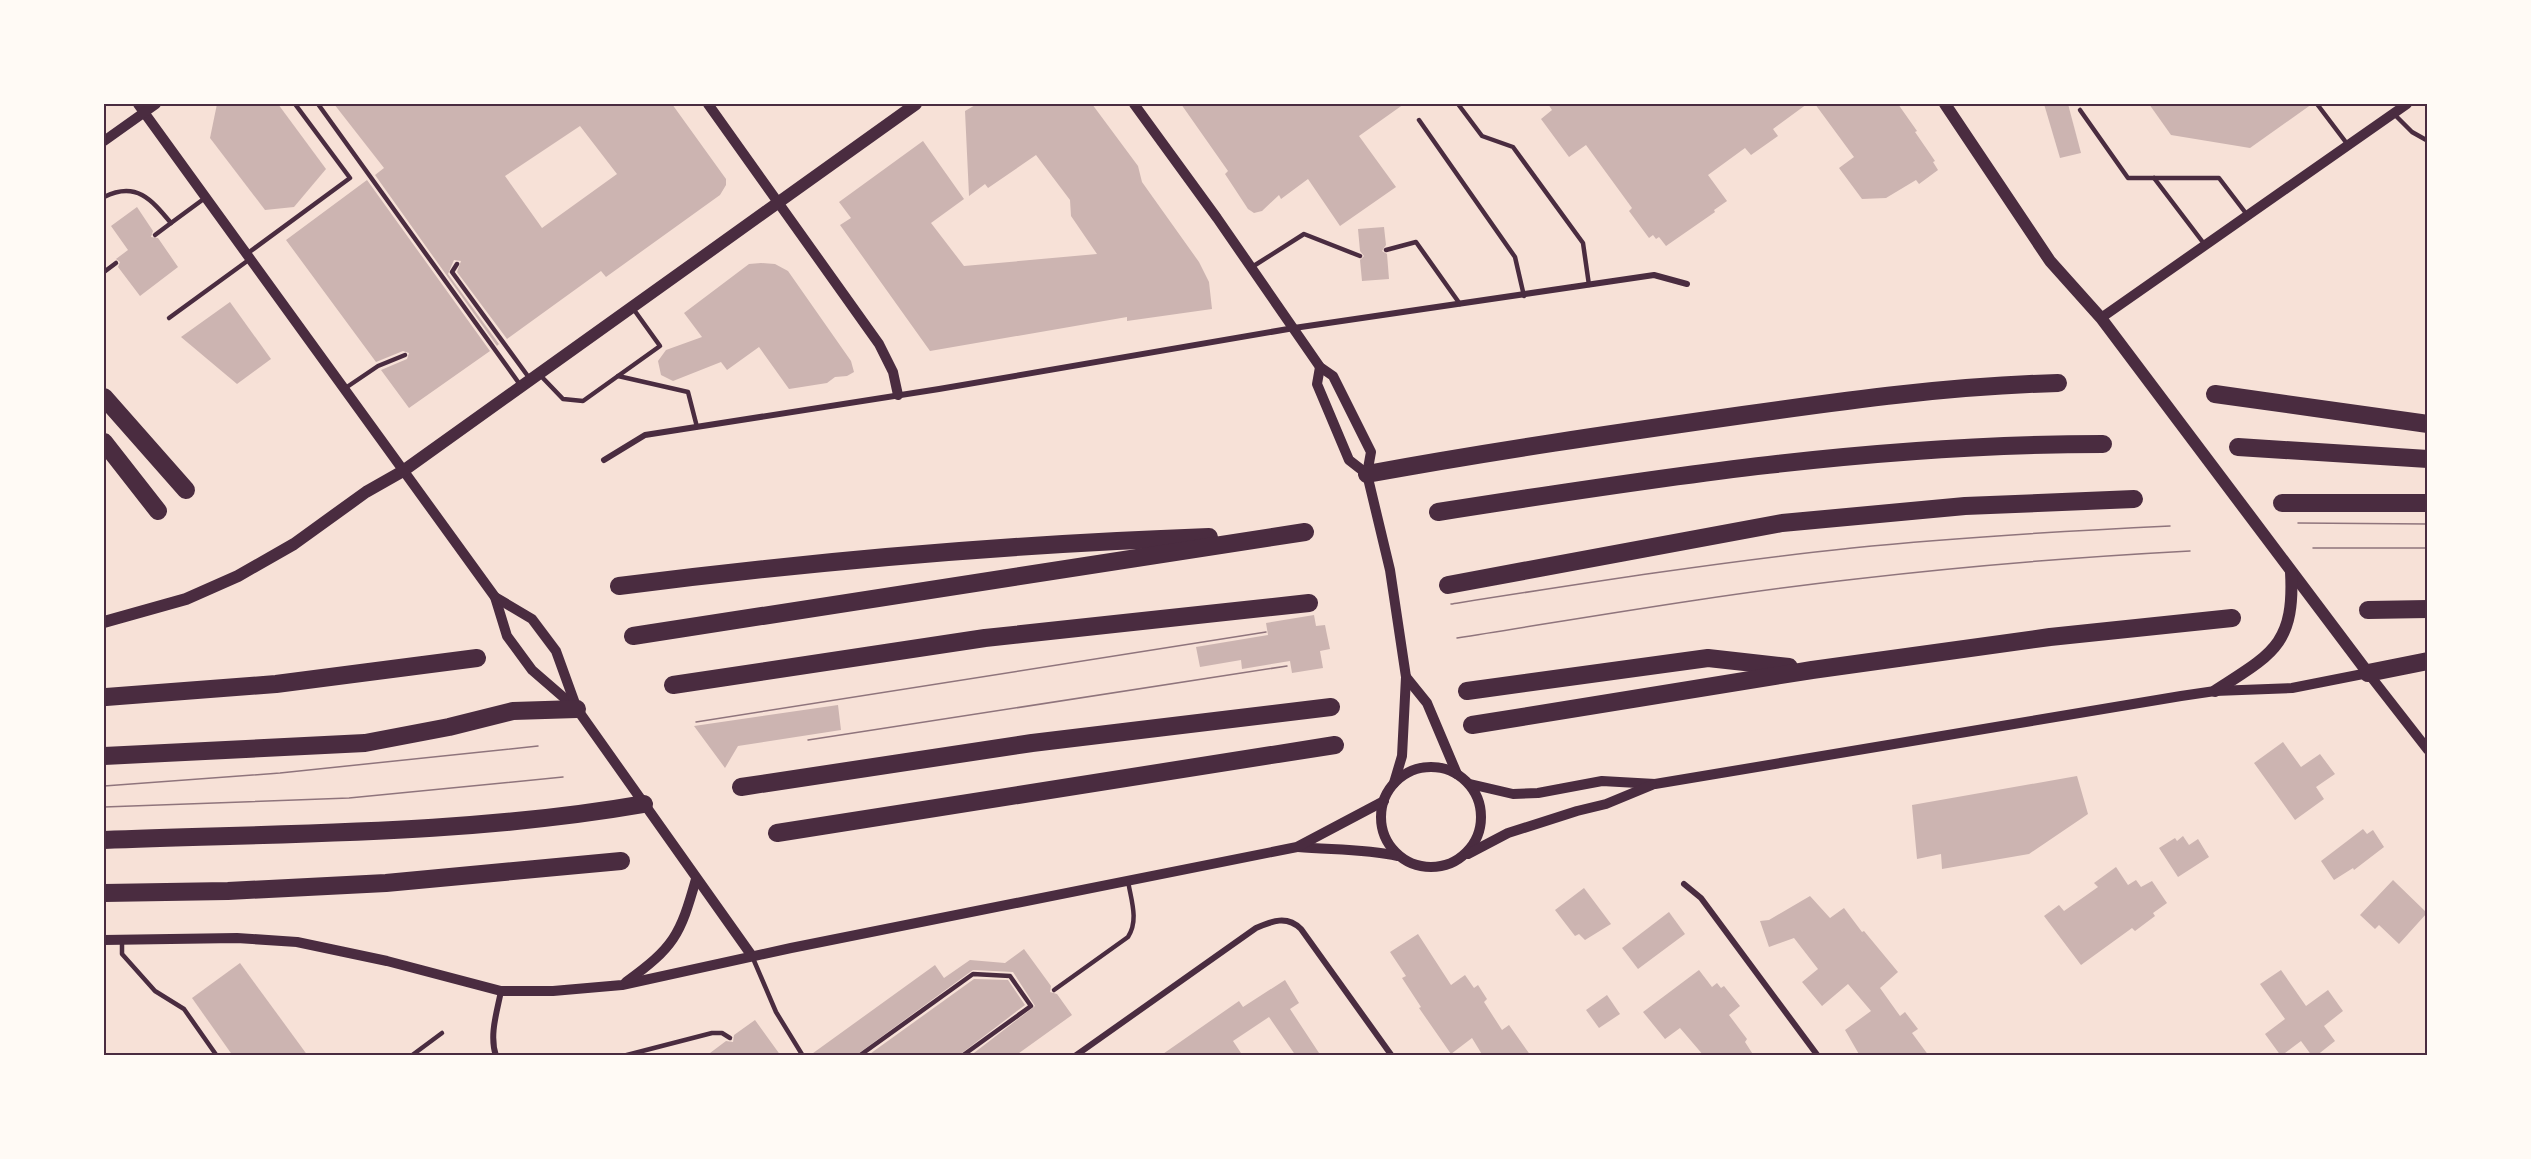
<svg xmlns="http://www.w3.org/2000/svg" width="2531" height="1159" font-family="Signika,sans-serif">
	<rect width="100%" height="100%" fill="#f7e1d7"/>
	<g fill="#ccb4b1" fill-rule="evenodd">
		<path d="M217,104H278L326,169L294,207L265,210L210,138Z"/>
		<path d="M334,104H672L726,179V185L720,195L606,277L601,271L507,339L457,272L461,261L454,260L448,274L499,344L497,346L375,175L384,168ZM580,126L617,174L542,228L505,176Z"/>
		<path d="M977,104H1092L1138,166L1142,182L1199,262L1209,282L1212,309L1127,321V317L930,351L840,225L851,218L839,202L923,141L964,199L931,223L964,266L1097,254L1071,216L1070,200L1036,155L988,188L985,184L969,196L965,111Z"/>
		<path d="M1181,104H1404L1359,136L1396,187L1340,226L1308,179L1281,199L1279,195L1262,211L1254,213L1248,209L1225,174L1228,171Z"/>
		<path d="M1548,104H1807L1773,129L1778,136L1751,155L1745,148L1708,175L1727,201L1714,210L1715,212L1666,246L1659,237L1656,239L1653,235L1649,238L1629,211L1632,208L1586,145L1569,157L1541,119L1552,110Z"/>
		<path d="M1815,104H1898L1917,131L1915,132L1935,161L1933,162L1938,170L1919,184L1916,180L1886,198L1862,199L1839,168L1854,157Z"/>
		<path d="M2044,104H2068L2081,153L2060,158Z"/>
		<path d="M2149,104H2312L2250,148L2171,135Z"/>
		<path d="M367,180L490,351L409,408L381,370L407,359L409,353L403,351L376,362L286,240Z"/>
		<path d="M137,207L153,231L151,237L158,238L178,267L140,296L118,267L120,262L116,259L128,250L111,226Z"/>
		<path d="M1384,227L1386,245L1382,251L1387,254L1389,279L1362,281L1360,260L1364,256L1360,251L1358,229Z"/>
		<path d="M761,263L775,264L788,271L851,361L854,372L847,376L835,377L827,383L789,389L759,347L727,370L721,362L673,381L661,375L658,361L666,350L702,337L684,313L749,264Z"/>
		<path d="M230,302L271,359L237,384L181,337Z"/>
		<path d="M1314,615L1316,626L1325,625L1327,635L1330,649L1320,651L1323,668L1292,673L1290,661L1242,669L1241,660L1200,667L1196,647L1268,635L1266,623Z"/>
		<path d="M838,705L841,730L738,746L725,768L694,726Z"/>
		<path d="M2283,742L2301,767L2320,754L2335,774L2316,787L2324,799L2295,820L2254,763Z"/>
		<path d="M2077,776L2088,814L2029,854L1942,869L1941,854L1917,859L1912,805Z"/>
		<path d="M2363,829L2367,834L2373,830L2384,847L2354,870L2353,868L2334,880L2321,861Z"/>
		<path d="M2183,836L2189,845L2198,839L2209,857L2178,877L2159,848L2175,838L2177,841Z"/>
		<path d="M2116,867L2128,885L2136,880L2141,887L2152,881L2167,903L2153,913L2155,916L2135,931L2132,928L2081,965L2044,916L2059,905L2064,911L2098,887L2094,883Z"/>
		<path d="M2393,880L2427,913L2399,944L2379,925L2375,929L2360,915Z"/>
		<path d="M1584,888L1611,924L1585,940L1579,934L1575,936L1555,910Z"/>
		<path d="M1810,896L1830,918L1844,908L1862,932L1864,931L1898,972L1880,988L1900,1016L1905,1012L1918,1029L1912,1033L1929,1056H1860L1845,1030L1871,1011L1848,984L1822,1006L1802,982L1818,969L1794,938L1769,947L1760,921L1769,920Z"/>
		<path d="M1669,912L1685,934L1638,969L1622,948Z"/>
		<path d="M1418,934L1451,985L1465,975L1474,988L1478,985L1487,999L1484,1002L1502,1030L1509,1025L1531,1056H1483L1472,1038L1451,1054L1419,1008L1421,1007L1402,978L1406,976L1390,952Z"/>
		<path d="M1024,949L1051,986L1050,992L1057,994L1072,1015L1015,1056H970L1035,1006L1013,972L973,970L855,1056H809L935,965L944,978L970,960L1005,963Z"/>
		<path d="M240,963L308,1056H233L192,998Z"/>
		<path d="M1699,970L1712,987L1717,983L1721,988L1724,986L1740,1006L1729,1015L1747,1039L1745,1042L1754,1056H1704L1680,1028L1665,1039L1643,1012Z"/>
		<path d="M2281,970L2306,1006L2328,990L2343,1011L2324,1026L2335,1041L2316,1056H2312L2301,1041L2281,1056L2265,1034L2285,1019L2260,984Z"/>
		<path d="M974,979L1008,980L1025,1005L958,1056H867Z"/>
		<path d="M1285,980L1299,1003L1290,1009L1321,1056H1296L1269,1017L1233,1041L1243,1056H1160L1239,1001L1243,1007Z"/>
		<path d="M1607,995L1620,1014L1599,1028L1586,1010Z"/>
		<path d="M755,1020L781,1056H706L726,1041L733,1042L734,1035Z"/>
	</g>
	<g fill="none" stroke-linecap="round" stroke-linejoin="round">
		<g stroke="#4a2c40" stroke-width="4.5">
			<path d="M318,104L521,386"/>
			<path d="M1458,104L1482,136L1513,147L1583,243L1589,285"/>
			<path d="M2317,104L2348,145"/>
			<path d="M2080,110L2128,178H2219L2248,216"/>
			<path d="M2393,113L2412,132L2428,141"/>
			<path d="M1419,120L1515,257L1524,296"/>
			<path d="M2154,178L2205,245"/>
			<path d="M104,197C136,181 151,199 171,223L155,235"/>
			<path d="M171,223L205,198"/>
			<path d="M1386,250L1416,242L1460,304"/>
			<path d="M248,253L350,178L295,104"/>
			<path d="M457,264L452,272L530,379"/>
			<path d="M1252,267L1304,234L1360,256"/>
			<path d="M104,272L116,263"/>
			<path d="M169,318L250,259"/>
			<path d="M540,375L563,399L583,401L660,346L632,307"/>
			<path d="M618,376L688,392L697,427"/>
			<path d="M344,389L378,366L405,355"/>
			<path d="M122,940V954L155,991L184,1009L217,1056"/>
			<path d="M752,956L776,1012L803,1056"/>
			<path d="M1054,990L1128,937C1139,920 1131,900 1128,881"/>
			<path d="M411,1056L442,1033"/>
			<path d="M623,1056L712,1033H722L730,1038"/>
			<path d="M859,1056L973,974L1010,976L1031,1006L962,1056"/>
		</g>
		<g stroke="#4a2c40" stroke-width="6">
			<path d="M604,460L645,435L939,389L1294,328L1654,275L1687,284"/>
			<path d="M1684,884L1701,898L1818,1056"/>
			<path d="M496,1056C489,1035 497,1012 501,991"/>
			<path d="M1075,1056L1256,928C1272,921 1287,915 1301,929L1392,1056"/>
		</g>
		<g stroke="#4a2c40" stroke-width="10">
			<path d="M138,104L495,597L507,636L532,670L577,709"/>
			<path d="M708,104L879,344L893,372L898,395"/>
			<path d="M1134,104L1217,218L1320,367L1333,376L1371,452L1367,474L1390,570L1406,677L1402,756L1394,783"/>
			<path d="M104,141L156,104"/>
			<path d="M2101,318L2407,104"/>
			<path d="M1320,367L1317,384L1349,460L1367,474"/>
			<path d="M495,597L532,619L556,651L577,709L752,956"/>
			<path d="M1406,677L1427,703L1457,774"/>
			<circle cx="1431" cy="817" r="50"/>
			<path d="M1470,784L1513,794L1538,793L1602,781L1655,784L2181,696L2215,691L2292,688L2368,673L2428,750"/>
			<path d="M1298,847C1332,850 1365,849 1398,856"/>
			<path d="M1468,854L1508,833L1577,811L1606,804L1652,785"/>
			<path d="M104,940L237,938L297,942L387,961L501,991H553L622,985L791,948L1297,847L1384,801"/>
			<path d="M626,982C674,947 680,936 696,879"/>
		</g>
		<g stroke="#4a2c40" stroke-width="12">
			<path d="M1945,104L2050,261L2101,318L2368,673"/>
			<path d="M104,622L186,599L238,576L294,544L366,492L403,471L916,104"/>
			<path d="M2215,691C2272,654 2295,645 2291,572"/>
		</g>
		<g stroke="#4a2c40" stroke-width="18">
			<path d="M2215,394L2428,424"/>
			<path d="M104,397L186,490"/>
			<path d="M104,442L158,511"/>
			<path d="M2238,447L2428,459"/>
			<path d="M1367,474C1492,451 1617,433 1743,415C1849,400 1950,386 2058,383"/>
			<path d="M2282,503H2428"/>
			<path d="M1438,512C1661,477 1875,444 2103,444"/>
			<path d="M1448,585L1782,523L1965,506L2134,499"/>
			<path d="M619,586C815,561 1012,544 1209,537"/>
			<path d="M2368,610L2428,609"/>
			<path d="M633,636L1305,532"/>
			<path d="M2368,673L2428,661"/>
			<path d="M673,685L985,638L1309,603"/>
			<path d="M1467,691L1708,658L1789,667"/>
			<path d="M106,697L276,684L477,658"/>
			<path d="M1472,725L1812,670L2050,637L2232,618"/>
			<path d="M104,756L365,743L449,727L513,711L577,709"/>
			<path d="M741,787L1032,743L1331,707"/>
			<path d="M777,833L1335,745"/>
			<path d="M104,840C283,833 466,835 644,804"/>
			<path d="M104,893L228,891L386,883L621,861"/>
		</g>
		<g stroke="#8f747c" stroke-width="1.5">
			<path d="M2298,523L2428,524"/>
			<path d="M2313,548H2428"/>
			<path d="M1451,604C1585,583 1718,562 1852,548C1958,537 2064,531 2170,526"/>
			<path d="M1457,638C1590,617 1722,594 1856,579C1967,566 2078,557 2190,551"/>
			<path d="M696,722L1266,632"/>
			<path d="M808,740L1287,666"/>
			<path d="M104,786L280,773L538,746"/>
			<path d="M104,807L349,798L563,777"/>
		</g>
	</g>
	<rect width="2531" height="1159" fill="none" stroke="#fffaf5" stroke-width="210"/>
	<rect x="105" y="105" width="2321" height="949" fill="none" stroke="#4a2c40" stroke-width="2"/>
</svg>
